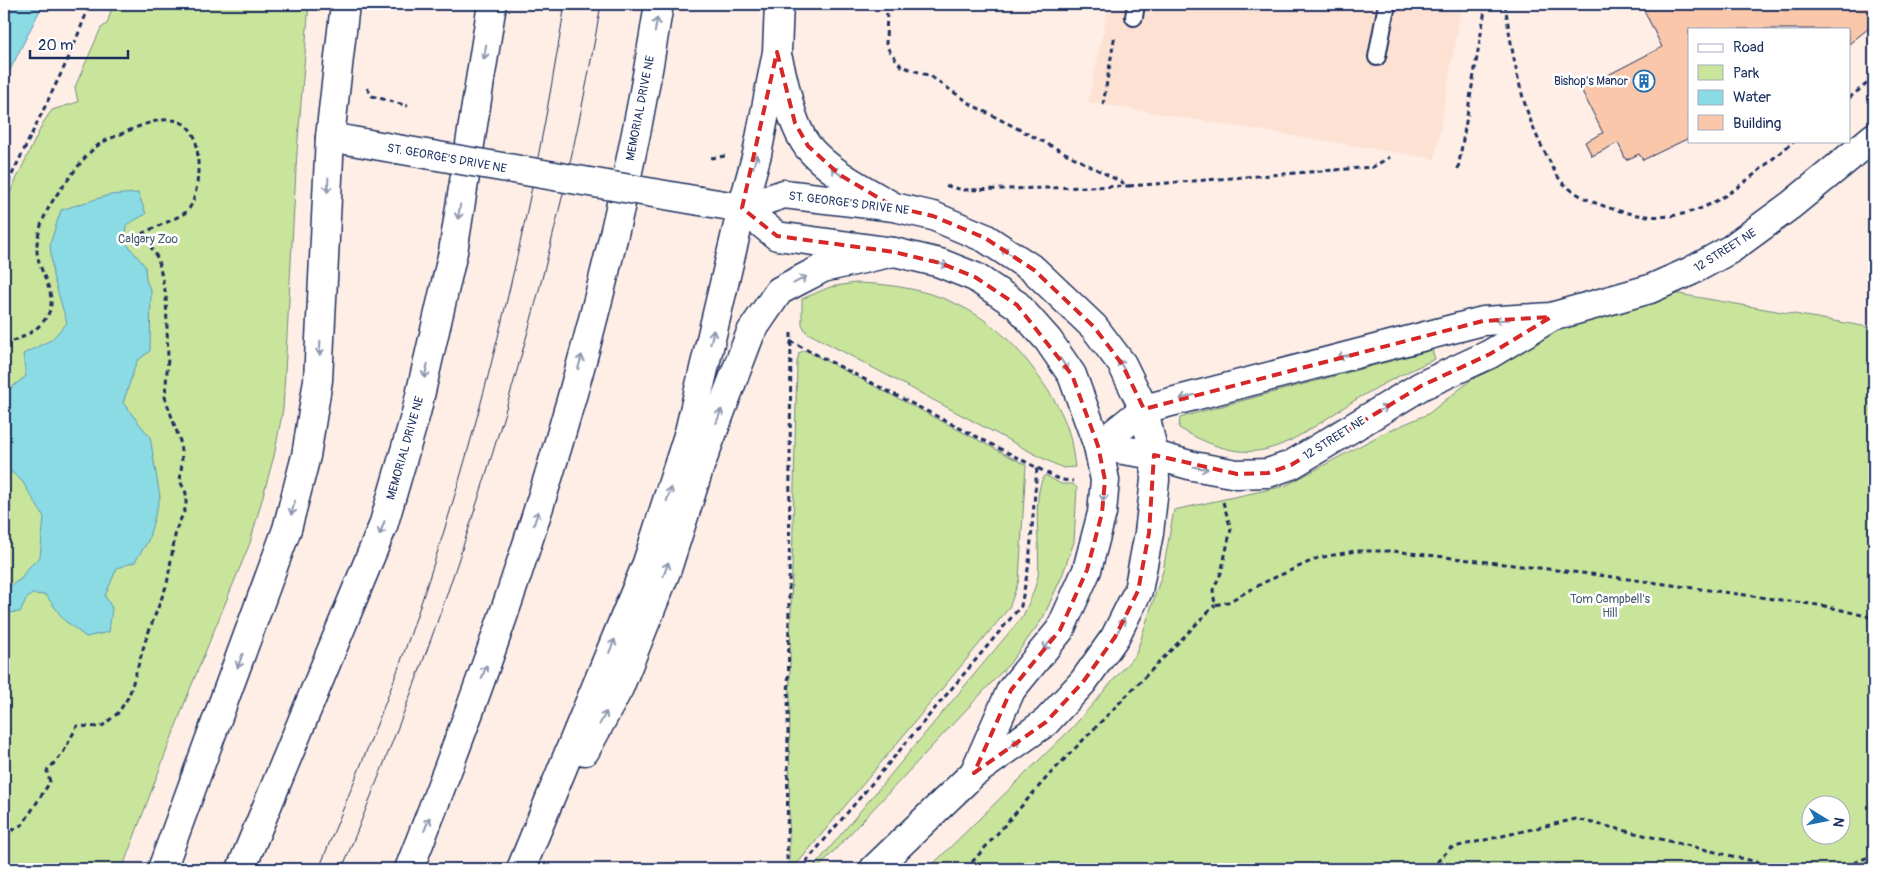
<svg xmlns="http://www.w3.org/2000/svg" width="1878" height="873" font-family="Pangolin,sans-serif">
	<rect width="100%" height="100%" fill="#feeee6"/>
	<filter id="ink" filterUnits="userSpaceOnUse"><feTurbulence type="fractalNoise" baseFrequency=".02" numOctaves="2"/><feDisplacementMap in="SourceGraphic" scale="10" xChannelSelector="R" yChannelSelector="G"/><feConvolveMatrix kernelMatrix="1 2 1 2 8 2 1 2 1" color-interpolation-filters="sRGB"/></filter>
	<g filter="url(#ink)">
		<path fill="#fde2d4" d="M1109,4H1462L1435,159L1088,102Z"/>
		<g fill="#c9e59b" stroke="#728a7c" fill-rule="evenodd">
			<path d="M113,4H309L297,152L283,409L274,456L250,543L188,694L122,869H4V205L43,123L52,110L78,102L75,87L101,28L107,24Z"/>
			<path d="M855,283C938,285 997,312 1043,383C1053,397 1063,413 1068,430C1072,441 1073,455 1075,467L1063,468L1044,459L806,332L802,324V299L830,287Z"/>
			<path d="M1650,289L1874,328V869H928L1073,727L1136,654L1163,571L1174,510L1285,486L1384,433L1428,414L1551,317ZM1810,806H1840V836H1810Z"/>
			<path d="M805,350L1026,465L1019,580L1009,608L797,864H789L790,653L797,362L799,353Z"/>
			<path d="M1432,350L1435,359C1408,371 1382,384 1357,399C1288,442 1260,476 1179,428L1180,418L1192,414Z"/>
			<path d="M1045,475L1061,484H1073L1077,488L1074,542L1062,576L1043,618L1010,663L817,869H812L1023,616C1029,603 1035,590 1038,576C1041,551 1031,493 1045,475Z"/>
		</g>
		<g fill="#8bdbe5" stroke="#5e96af">
			<path d="M4,4H43L4,82Z"/>
			<path d="M138,193L146,214L126,225V243L145,266L146,280L151,291L150,351L137,361L123,403L150,437L160,497L148,541L135,562L117,568L105,596L112,608L109,632L86,637L64,620L46,595L32,594L26,599L20,612L4,613V589L21,579L27,569L40,557L44,517L22,481L4,466V388H11L26,376L23,354L51,340L67,323L53,276L50,244L61,210L109,195Z"/>
		</g>
		<path fill="#fac7aa" stroke="#1b2f5e" d="M1641,4H1874V24L1849,44V29H1689V138L1643,160L1639,154L1626,160L1618,143L1592,156L1585,142L1603,133L1581,89L1662,47Z"/>
		<g fill="none" stroke-linecap="round" stroke-linejoin="round">
			<g stroke="#1b2f5e" stroke-width="20">
				<g id="lane">
					<path d="M1134,17L1136,4"/>
					<path d="M1377,57L1387,4"/>
				</g>
			</g>
			<g stroke="#1b2f5e" stroke-width="31">
				<g id="secondary">
					<path d="M345,4L330,137L397,149"/>
					<path d="M700,201L742,208L777,236L894,252L940,263L975,277L1017,305L1048,340L1072,375L1098,446L1105,480L1102,513L1087,570L1060,630L1011,690L975,771"/>
					<path d="M742,208L784,194L894,207L933,216L985,238L1034,270L1094,327L1122,364L1144,409L1154,455L1155,480L1149,533L1138,591L1115,637L1083,682L1046,722L974,773L874,869"/>
					<path d="M1098,446L1144,409L1483,321L1551,317L1650,289L1691,271L1731,249L1791,205L1874,137"/>
					<path d="M1098,446L1154,455L1193,466L1237,474L1268,473L1291,465L1421,386L1490,354L1548,319"/>
				</g>
			</g>
			<g stroke="#1b2f5e" stroke-width="31">
				<g id="highway">
					<path d="M778,59C786,87 790,123 808,147C830,173 865,190 894,207"/>
					<path d="M585,751L619,688L667,569L700,466L751,332L779,291L796,282L823,268L894,252"/>
					<path d="M162,869L287,529L306,456L318,380L330,137"/>
					<path d="M241,869L383,526L416,413L453,252L492,4"/>
					<path d="M409,869C520,591 613,301 659,4"/>
					<path d="M521,869L647,563L689,432L742,208L757,154L777,52L779,4"/>
				</g>
			</g>
			<g stroke="#1b2f5e" stroke-width="3" stroke-dasharray="5 4" stroke-linecap="butt">
				<path d="M887,4L886,46L901,66L930,76L974,106L1129,186L963,190L944,185"/>
				<path d="M1505,4C1513,58 1521,112 1549,160C1553,168 1558,179 1565,185C1581,199 1604,207 1624,212C1654,220 1684,218 1712,203C1742,188 1768,162 1794,141"/>
				<path d="M367,88L372,96L408,106"/>
				<path d="M1849,98L1874,78"/>
				<path d="M1103,105L1115,34"/>
				<path d="M711,158L725,156"/>
				<path d="M1458,169L1486,4"/>
				<path d="M1129,186L1373,167L1390,157"/>
				<path d="M4,191L70,55L90,4"/>
				<path d="M790,341L1061,480L1073,481"/>
				<path d="M4,344C17,340 30,335 40,325C68,298 34,274 37,244C40,217 54,197 70,177C80,164 92,146 107,140C124,133 155,117 172,120C183,121 191,128 195,138C200,155 200,198 187,211C181,217 153,228 143,233L158,259L166,295L168,358L165,397L180,441L182,462L180,481L186,493V507L176,530L167,584L146,639L129,696L118,713L101,727L77,726L63,753L47,771L50,782L23,824L4,835"/>
				<path d="M1223,502L1231,529L1221,573L1213,590L1215,605L1228,602L1265,582L1318,558L1355,551H1393L1599,575L1825,606L1874,618"/>
				<path d="M787,869L791,330"/>
				<path d="M800,869L1021,606L1029,564L1037,468"/>
				<path d="M966,869L1050,774L1215,605"/>
				<path d="M1431,869L1450,848L1576,819L1787,869"/>
				<path d="M1837,869L1874,855"/>
			</g>
			<use href="#lane" stroke="#fff" stroke-width="16"/>
			<use href="#secondary" stroke="#fff" stroke-width="28"/>
			<use href="#highway" stroke="#fff" stroke-width="28"/>
			<g stroke="#1b2f5e" stroke-width="1">
				<path d="M319,869C355,778 394,688 424,594C487,402 534,204 565,4"/>
				<path d="M342,869C378,779 414,689 446,597C511,406 568,203 601,4"/>
			</g>
			<g stroke="#1b2f5e" stroke-width="31" stroke-linecap="butt">
				<path id="secondary-bridge" d="M397,149L700,201"/>
			</g>
			<use href="#secondary-bridge" stroke="#fff" stroke-width="28"/>
		</g>
		<defs><path id="oneway-shaft" d="M-6 0H5M1.5-3L5.5 0L1.5 3" fill="none" stroke-width="1.6" stroke-linecap="round" stroke-linejoin="round" transform="scale(1.25)"/></defs>
		<g stroke="#8d97ae">
			<use href="#oneway-shaft" transform="translate(656 25) rotate(-81)"/>
			<use href="#oneway-shaft" transform="translate(485 52) rotate(99)"/>
			<use href="#oneway-shaft" transform="translate(755 161) rotate(-75)"/>
			<use href="#oneway-shaft" transform="translate(837 172) rotate(-142)"/>
			<use href="#oneway-shaft" transform="translate(328 185) rotate(93)"/>
			<use href="#oneway-shaft" transform="translate(459 212) rotate(99)"/>
			<use href="#oneway-shaft" transform="translate(1007 252) rotate(-147)"/>
			<use href="#oneway-shaft" transform="translate(941 264) rotate(19)"/>
			<use href="#oneway-shaft" transform="translate(800 280) rotate(-28)"/>
			<use href="#oneway-shaft" transform="translate(1502 320) rotate(177)"/>
			<use href="#oneway-shaft" transform="translate(712 337) rotate(-77)"/>
			<use href="#oneway-shaft" transform="translate(320 348) rotate(93)"/>
			<use href="#oneway-shaft" transform="translate(1344 356) rotate(166)"/>
			<use href="#oneway-shaft" transform="translate(580 362) rotate(-75)"/>
			<use href="#oneway-shaft" transform="translate(1064 364) rotate(55)"/>
			<use href="#oneway-shaft" transform="translate(1122 366) rotate(-121)"/>
			<use href="#oneway-shaft" transform="translate(426 371) rotate(103)"/>
			<use href="#oneway-shaft" transform="translate(1187 397) rotate(165)"/>
			<use href="#oneway-shaft" transform="translate(1381 410) rotate(-30)"/>
			<use href="#oneway-shaft" transform="translate(719 416) rotate(-69)"/>
			<use href="#oneway-shaft" transform="translate(1201 468) rotate(10)"/>
			<use href="#oneway-shaft" transform="translate(669 494) rotate(-72)"/>
			<use href="#oneway-shaft" transform="translate(1104 494) rotate(94)"/>
			<use href="#oneway-shaft" transform="translate(293 508) rotate(105)"/>
			<use href="#oneway-shaft" transform="translate(536 518) rotate(-71)"/>
			<use href="#oneway-shaft" transform="translate(382 528) rotate(110)"/>
			<use href="#oneway-shaft" transform="translate(666 569) rotate(-70)"/>
			<use href="#oneway-shaft" transform="translate(1121 625) rotate(-64)"/>
			<use href="#oneway-shaft" transform="translate(1048 644) rotate(129)"/>
			<use href="#oneway-shaft" transform="translate(612 646) rotate(-67)"/>
			<use href="#oneway-shaft" transform="translate(240 661) rotate(110)"/>
			<use href="#oneway-shaft" transform="translate(484 672) rotate(-71)"/>
			<use href="#oneway-shaft" transform="translate(603 718) rotate(-62)"/>
			<use href="#oneway-shaft" transform="translate(1014 744) rotate(-35)"/>
			<use href="#oneway-shaft" transform="translate(427 824) rotate(-68)"/>
		</g>
	</g>
	<path fill="none" stroke="#d62828" stroke-width="4" stroke-dasharray="10 6" stroke-linejoin="round" d="M777,52L795,123L808,146L840,175L894,207L933,216L985,238L1034,270L1094,327L1122,364L1144,409L1483,321L1551,317L1490,354L1421,386L1291,465L1268,473L1237,474L1154,455L1149,533L1138,591L1115,637L1083,682L1046,722L974,773L1011,690L1060,630L1087,570L1102,513L1105,480L1098,446L1072,375L1017,305L975,277L940,263L894,252L777,236L742,208Z"/>
	<defs>
		<g id="building-ring" transform="scale(1.125)"><circle r="9.5" fill="#fff" stroke="#1f6fb2" stroke-width="1.5"/><path d="M-4-6H4V6H1V3H-1V6H-4ZM-2.5-4.3h1.7v1.8h-1.7ZM.8-4.3h1.7v1.8H.8ZM-2.5-1h1.7V.8h-1.7ZM.8-1h1.7V.8H.8Z" fill="#1f6fb2"/></g>
	</defs>
	<g fill-rule="evenodd">
		<use href="#building-ring" x="1644" y="81"/>
	</g>
	<g text-anchor="middle" stroke-width="5" stroke-linejoin="round" paint-order="stroke">
		<g font-size="12" fill="#1b2f5e" stroke="#fff" text-anchor="end">
			<text x="1628" y="85">Bishop's Manor</text>
		</g>
		<g font-size="12" fill="#1b2f5e" stroke="#fff">
			<text transform="translate(640 108) rotate(-79)" y="4">MEMORIAL DRIVE NE</text>
			<text transform="translate(447 158) rotate(10)" y="4">ST. GEORGE'S DRIVE NE</text>
			<text transform="translate(849 203) rotate(7)" y="4">ST. GEORGE'S DRIVE NE</text>
			<text transform="translate(1725 250) rotate(-32)" y="4">12 STREET NE</text>
			<text transform="translate(1334 438) rotate(-32)" y="4">12 STREET NE</text>
			<text transform="translate(405 448) rotate(-74)" y="4">MEMORIAL DRIVE NE</text>
		</g>
		<g font-size="12" fill="#465c6d" stroke="#fff">
			<text x="148" y="243">Calgary Zoo</text>
			<text x="1610" y="603">Tom Campbell's<tspan x="1610" dy="14">Hill</tspan></text>
		</g>
	</g>
	<rect width="1878" height="873" fill="none" stroke="#fff" stroke-width="20"/>
	<rect x="10" y="10" width="1858" height="853" fill="none" stroke="#1b2f5e" stroke-width="2" filter="url(#ink)"/>
	<rect x="1688" y="28" width="162" height="115" fill="#ffffff" stroke="#a4acbf"/>
	<rect x="1698" y="44" width="25" height="8" fill="#ffffff" stroke="#a4acbf"/>
	<text x="1733" y="52" font-size="15" fill="#1b2f5e">Road</text>
	<rect x="1698" y="65" width="25" height="15" fill="#c9e59b" stroke="#a4acbf"/>
	<text x="1733" y="78" font-size="15" fill="#1b2f5e">Park</text>
	<rect x="1698" y="90" width="25" height="15" fill="#8bdbe5" stroke="#a4acbf"/>
	<text x="1733" y="102" font-size="15" fill="#1b2f5e">Water</text>
	<rect x="1698" y="115" width="25" height="15" fill="#fac7aa" stroke="#a4acbf"/>
	<text x="1733" y="128" font-size="15" fill="#1b2f5e">Building</text>
	<g transform="translate(1826 820) rotate(100)"><circle r="24" fill="#ffffff" stroke="#a4acbf"/>
	<path d="M0-4L9 19L0 12L-9 19Z" fill="#1f6fb2"/>
	<text y="-8" font-size="14" font-weight="bold" text-anchor="middle" fill="#1b2f5e">N</text>
	</g>
	<path d="M30 50v8h98v-8" fill="none" stroke="#1b2f5e" stroke-width="2.5"/>
	<text x="38" y="50" font-size="15" fill="#1b2f5e" stroke="#ffffff" stroke-width="4" paint-order="stroke">20 m</text>
</svg>
